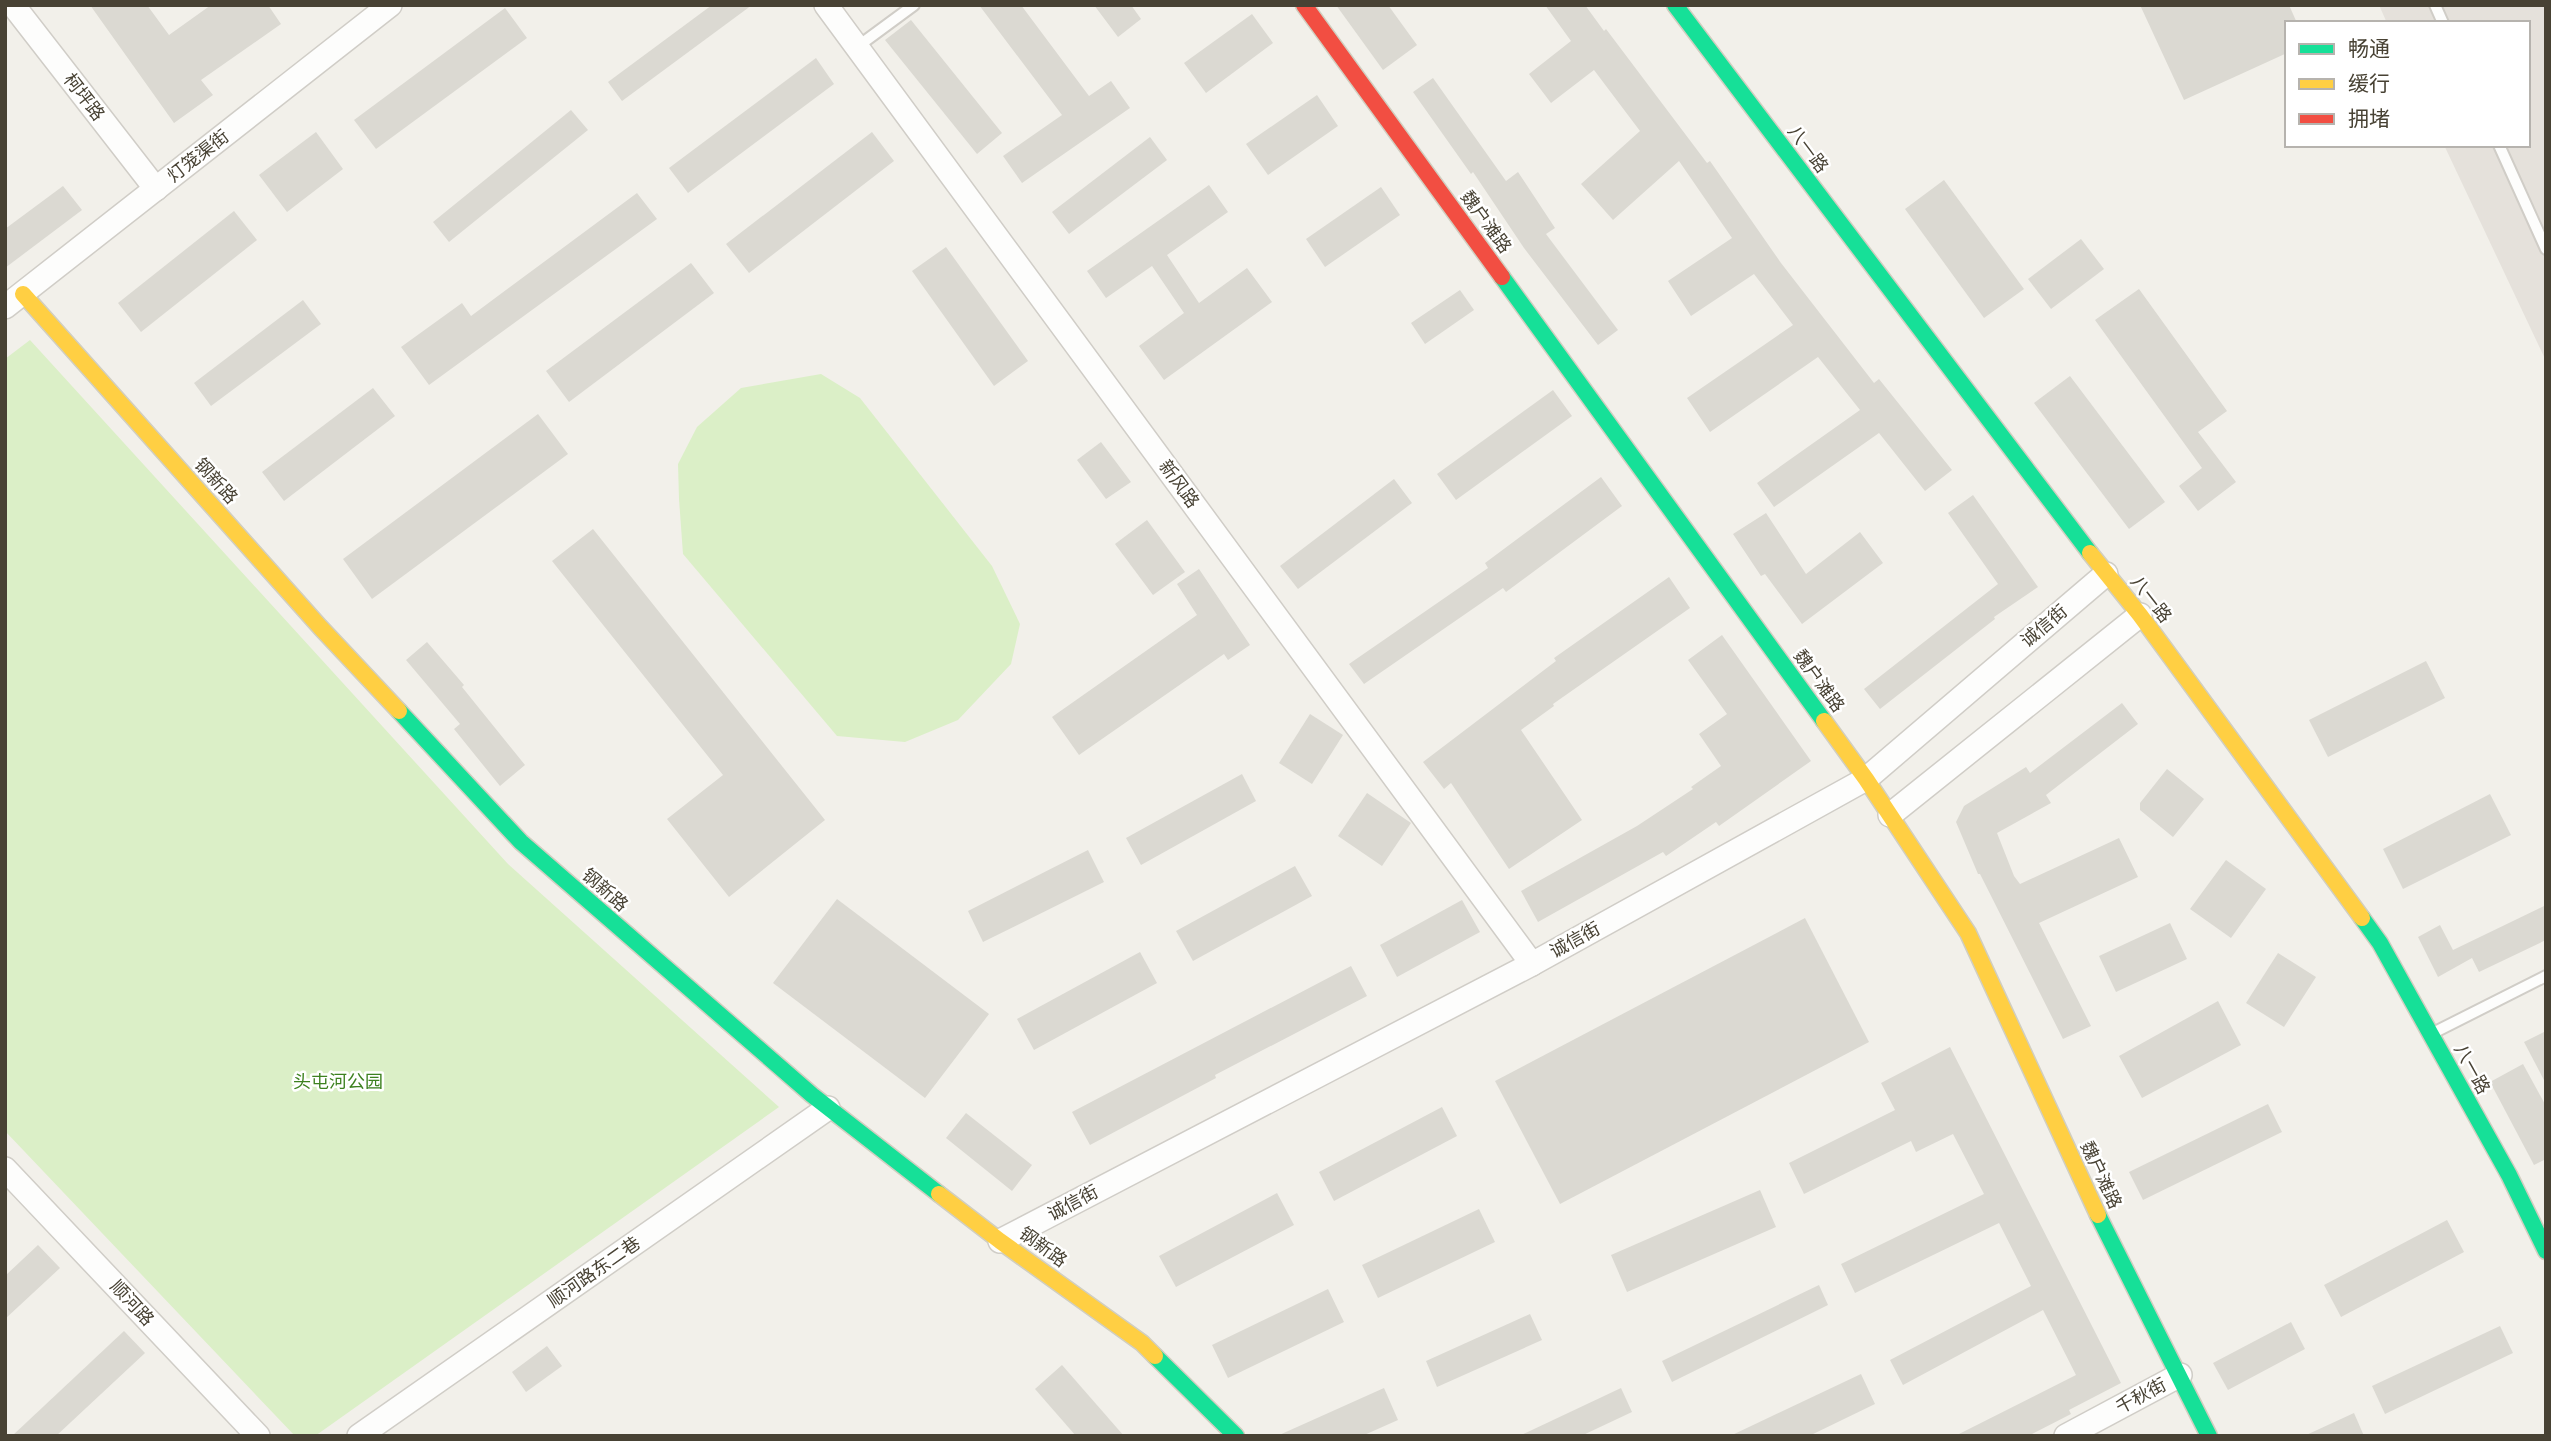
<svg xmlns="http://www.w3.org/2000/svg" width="2551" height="1441" font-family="'Varela Round','Noto Sans SC',sans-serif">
	<rect width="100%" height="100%" fill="#f2f0ea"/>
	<path fill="#e5e1db" d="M2379,5H2546V361L2444,145H2528V23H2387Z"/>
	<g fill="#dbefc7">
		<path d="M30,340L508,864L779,1107L315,1436H295L5,1131V359Z"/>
		<path d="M821,374L860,398L992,566L1020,624L1011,664L958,720L905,742L837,736L683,554L679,499L678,464L697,427L741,388Z"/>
	</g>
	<g fill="#dbd9d2">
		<path d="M90,5H147L169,35L211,5H268L281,24L201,80L213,95L174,123Z"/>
		<path d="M712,5H752L622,101L608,82Z"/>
		<path d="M979,5H1021L1089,96L1111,81L1130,108L1022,183L1003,156L1062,115Z"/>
		<path d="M1094,5H1131L1141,19L1118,37Z"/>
		<path d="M1336,5H1388L1417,45L1383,70Z"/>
		<path d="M1545,5H1585L1604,31L1606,29L1707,163L1710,161L1781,263L1874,383L1879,379L1952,470L1925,491L1879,433L1774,507L1757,483L1860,410L1818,357L1710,432L1687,398L1793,325L1754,274L1691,316L1668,281L1732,238L1679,161L1613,220L1581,184L1640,131L1594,70L1551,103L1529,74L1571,41Z"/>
		<path d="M2140,5H2289L2297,23H2287V53L2184,100Z"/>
		<path d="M505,8L527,38L376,149L354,120Z"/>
		<path d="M1252,14L1273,43L1206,93L1184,63Z"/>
		<path d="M911,20L1002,133L977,154L885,40Z"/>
		<path d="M816,58L834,84L688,193L669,168Z"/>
		<path d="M1433,78L1506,181L1518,172L1555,228L1546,234L1618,330L1598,345L1524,248L1473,172L1471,174L1413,92Z"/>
		<path d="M1317,95L1338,126L1268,175L1246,144Z"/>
		<path d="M571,110L588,130L449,242L433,222Z"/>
		<path d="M316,132L343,169L287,212L259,175Z"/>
		<path d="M872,132L894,161L749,273L726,244Z"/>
		<path d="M1150,137L1167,160L1069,234L1052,212Z"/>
		<path d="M1944,180L2024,289L1984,318L1905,209Z"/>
		<path d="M1209,185L1228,212L1167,255L1199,303L1247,268L1272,302L1164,380L1139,346L1184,313L1152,266L1106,298L1087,271Z"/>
		<path d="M63,186L82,210L5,268V229Z"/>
		<path d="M1381,187L1400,215L1325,267L1306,239Z"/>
		<path d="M637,193L657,219L429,385L401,347L462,303L471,316Z"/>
		<path d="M234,211L257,240L141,332L118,303Z"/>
		<path d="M2081,239L2104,269L2051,309L2028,279Z"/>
		<path d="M946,247L1028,361L994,386L912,271Z"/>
		<path d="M691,263L714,293L569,402L546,371Z"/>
		<path d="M2139,289L2227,411L2198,432L2236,482L2198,511L2179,486L2202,468L2095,320Z"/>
		<path d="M1460,290L1474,310L1425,344L1411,323Z"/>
		<path d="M303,300L321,324L211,406L194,383Z"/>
		<path d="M2070,376L2165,502L2129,529L2034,403Z"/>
		<path d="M373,388L395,416L284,501L262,472Z"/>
		<path d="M1553,390L1572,416L1456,500L1437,474Z"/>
		<path d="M538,414L568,454L372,599L343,559Z"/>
		<path d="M1101,442L1131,482L1106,499L1077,460Z"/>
		<path d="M1601,477L1622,506L1506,592L1503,588L1364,684L1349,664L1488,568L1485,563Z"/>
		<path d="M1394,479L1412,503L1298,589L1280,566Z"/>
		<path d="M1973,495L2038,587L1994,617L1995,619L1880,709L1864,689L1998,584L1948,513Z"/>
		<path d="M1766,513L1806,574L1860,532L1883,563L1802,624L1765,574L1761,576L1733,534Z"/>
		<path d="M1147,520L1185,572L1153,595L1115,544Z"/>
		<path d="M593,529L825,820L729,897L667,819L723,775L552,561Z"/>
		<path d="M1199,569L1250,645L1228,660L1224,654L1079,755L1052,717L1197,615L1177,584Z"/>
		<path d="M1669,577L1690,608L1553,704L1554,706L1521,730L1582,820L1509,869L1451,783L1444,789L1423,762L1556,661L1554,658Z"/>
		<path d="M1722,635L1811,761L1719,826L1716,822L1666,856L1663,852L1538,922L1521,891L1637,826L1693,789L1691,787L1721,766L1699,734L1727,714L1688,660Z"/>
		<path d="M427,642L464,685L462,687L525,765L500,786L454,729L460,724L406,660Z"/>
		<path d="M2426,661L2445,698L2328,757L2309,720Z"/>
		<path d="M2122,703L2138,724L2046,795L2051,803L1997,833L2014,876L2020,884L2119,838L2138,877L2039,923L2091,1026L2063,1039L1980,874H1978L1956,822L1964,806L2026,767L2030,773Z"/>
		<path d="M1310,714L1343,735L1312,784L1279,763Z"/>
		<path d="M2167,769L2204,799L2173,837L2140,810V803Z"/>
		<path d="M1242,774L1256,801L1141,865L1126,838Z"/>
		<path d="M1367,793L1411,823L1382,866L1338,836Z"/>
		<path d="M2490,794L2511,835L2403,889L2383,849Z"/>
		<path d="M1088,850L1104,882L983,942L968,911Z"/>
		<path d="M2226,860L2266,889L2231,938L2190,909Z"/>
		<path d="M1295,866L1312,896L1193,961L1176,931Z"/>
		<path d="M837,899L989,1014L925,1098L773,983Z"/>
		<path d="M1462,900L1480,932L1397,977L1380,945Z"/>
		<path d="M2546,905V940L2479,972L2472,958L2438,977L2418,937L2440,925L2453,950Z"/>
		<path d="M1805,918L1869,1042L1560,1204L1495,1081Z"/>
		<path d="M2170,923L2187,959L2116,992L2099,956Z"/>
		<path d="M1140,952L1157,983L1034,1050L1017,1019Z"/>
		<path d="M2278,953L2316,977L2284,1027L2246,1003Z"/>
		<path d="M1351,966L1367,996L1215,1075L1216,1078L1090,1145L1072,1112Z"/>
		<path d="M2218,1001L2241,1045L2142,1098L2119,1056Z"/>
		<path d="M2546,1031V1084L2524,1042Z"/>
		<path d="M1950,1047L2121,1383L2069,1410L2071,1414L2028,1436H1955L2076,1375L2043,1310L1903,1385L1890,1360L2031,1286L1999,1223L1855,1293L1841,1264L1984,1194L1953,1134L1916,1152L1911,1141L1804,1194L1789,1163L1895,1110L1881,1083Z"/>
		<path d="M2523,1064L2546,1106V1159L2534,1165L2490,1082Z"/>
		<path d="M2268,1104L2282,1132L2143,1200L2129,1172Z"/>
		<path d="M1442,1107L1457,1136L1334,1201L1319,1172Z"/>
		<path d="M966,1113L1032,1165L1012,1191L946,1138Z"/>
		<path d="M1760,1190L1776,1227L1627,1292L1611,1255Z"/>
		<path d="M1277,1193L1294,1225L1176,1287L1159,1256Z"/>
		<path d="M1479,1209L1495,1242L1378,1298L1362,1265Z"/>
		<path d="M2447,1220L2464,1252L2341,1317L2324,1285Z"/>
		<path d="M38,1245L60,1268L5,1319V1276Z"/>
		<path d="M1819,1285L1828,1305L1672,1382L1662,1361Z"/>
		<path d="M1328,1289L1344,1322L1228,1378L1212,1345Z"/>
		<path d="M1530,1314L1542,1340L1437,1387L1426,1361Z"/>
		<path d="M2291,1322L2305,1349L2228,1390L2213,1363Z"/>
		<path d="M2500,1326L2513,1353L2385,1414L2372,1386Z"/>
		<path d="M124,1331L145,1353L56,1436H12Z"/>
		<path d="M547,1346L562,1366L526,1392L512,1372Z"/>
		<path d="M1062,1365L1124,1436H1076L1035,1389Z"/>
		<path d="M1861,1374L1875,1404L1809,1436H1730Z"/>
		<path d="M1384,1388L1398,1420L1362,1436H1277Z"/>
		<path d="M1621,1388L1632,1412L1581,1436H1519Z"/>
		<path d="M2354,1413L2364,1436H2304Z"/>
	</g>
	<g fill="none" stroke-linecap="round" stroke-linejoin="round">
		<g stroke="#d0cdc7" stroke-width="14">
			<g id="lane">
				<path d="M2435,5L2443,23"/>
				<path d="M857,47L914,5"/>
				<path d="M2499,145L2546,249"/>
				<path d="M2433,1033L2546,976"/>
			</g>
		</g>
		<g stroke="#d0cdc7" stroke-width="26">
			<g id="street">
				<path d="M13,5L156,189"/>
				<path d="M826,5L1532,964"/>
				<path d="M5,307L390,5"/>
				<path d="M1890,815L2140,615"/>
				<path d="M5,1169L258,1436"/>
				<path d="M1000,1241L1532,964L1866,779L2106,574"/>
				<path d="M359,1436L828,1108"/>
				<path d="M2066,1436L2180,1375"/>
			</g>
		</g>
		<g stroke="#d1cec0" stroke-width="19">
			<g id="fast">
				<path d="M1675,5L2090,553"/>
				<path d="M1502,277L1824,721"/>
				<path d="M399,711L521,842L812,1095L939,1194"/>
				<path d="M2362,918L2380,943L2509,1175L2546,1251"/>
				<path d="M2098,1215L2209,1436"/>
				<path d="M1155,1356L1236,1436"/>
			</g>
		</g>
		<g stroke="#d1cec0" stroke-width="19">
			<g id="slow">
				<path d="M23,294L320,627L399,711"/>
				<path d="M2090,553L2140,615L2362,918"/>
				<path d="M1824,721L1866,779L1968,933L2098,1215"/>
				<path d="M939,1194L1000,1241L1142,1343L1155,1356"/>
			</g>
		</g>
		<g stroke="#d1cec0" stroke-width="19">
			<path id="jam" d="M1304,5L1502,277"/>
		</g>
		<use href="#lane" stroke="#fdfdfc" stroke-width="10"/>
		<use href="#street" stroke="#fdfdfc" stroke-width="23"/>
		<use href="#fast" stroke="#16e098" stroke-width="16"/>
		<use href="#slow" stroke="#ffcf43" stroke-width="16"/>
		<use href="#jam" stroke="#f24e42" stroke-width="16"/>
	</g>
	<g text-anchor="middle" stroke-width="5" stroke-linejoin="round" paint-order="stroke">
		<g font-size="18" fill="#484234" stroke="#fff">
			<text transform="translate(84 97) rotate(52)" y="6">柯坪路</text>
			<text transform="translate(1808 149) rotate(53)" y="6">八一路</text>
			<text transform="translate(198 156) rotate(-38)" y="6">灯笼渠街</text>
			<text transform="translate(1486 222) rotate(54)" y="6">魏户滩路</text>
			<text transform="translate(216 481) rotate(48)" y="6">钢新路</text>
			<text transform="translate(1179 484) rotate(54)" y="6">新风路</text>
			<text transform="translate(2151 599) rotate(52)" y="6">八一路</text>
			<text transform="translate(2044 626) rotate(-40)" y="6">诚信街</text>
			<text transform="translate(1819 681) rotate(54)" y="6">魏户滩路</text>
			<text transform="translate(605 890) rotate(41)" y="6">钢新路</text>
			<text transform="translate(1575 940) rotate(-29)" y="6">诚信街</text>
			<text transform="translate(2472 1069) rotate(61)" y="6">八一路</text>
			<text transform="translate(2101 1175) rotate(65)" y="6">魏户滩路</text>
			<text transform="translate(1073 1203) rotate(-28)" y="6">诚信街</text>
			<text transform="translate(1043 1247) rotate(36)" y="6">钢新路</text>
			<text transform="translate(594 1272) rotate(-35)" y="6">顺河路东二巷</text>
			<text transform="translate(132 1303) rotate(47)" y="6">顺河路</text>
			<text transform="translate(2141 1396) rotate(-28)" y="6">千秋街</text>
		</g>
		<g font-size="18" fill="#3d8120" stroke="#fff">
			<text x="338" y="1088">头屯河公园</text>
		</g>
	</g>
	<rect width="2551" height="1441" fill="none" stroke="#484234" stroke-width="14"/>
	<rect x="2285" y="21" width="245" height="126" fill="#ffffff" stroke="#b6b3ae" stroke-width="2"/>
	<rect x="2299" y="44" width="35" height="10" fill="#16e098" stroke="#b6b3ae" stroke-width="2"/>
	<text x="2348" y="56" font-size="21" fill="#484234">畅通</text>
	<rect x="2299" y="79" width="35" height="10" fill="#ffcf43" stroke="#b6b3ae" stroke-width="2"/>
	<text x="2348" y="91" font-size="21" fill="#484234">缓行</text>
	<rect x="2299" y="114" width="35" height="10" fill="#f24e42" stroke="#b6b3ae" stroke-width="2"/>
	<text x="2348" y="126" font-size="21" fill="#484234">拥堵</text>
</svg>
